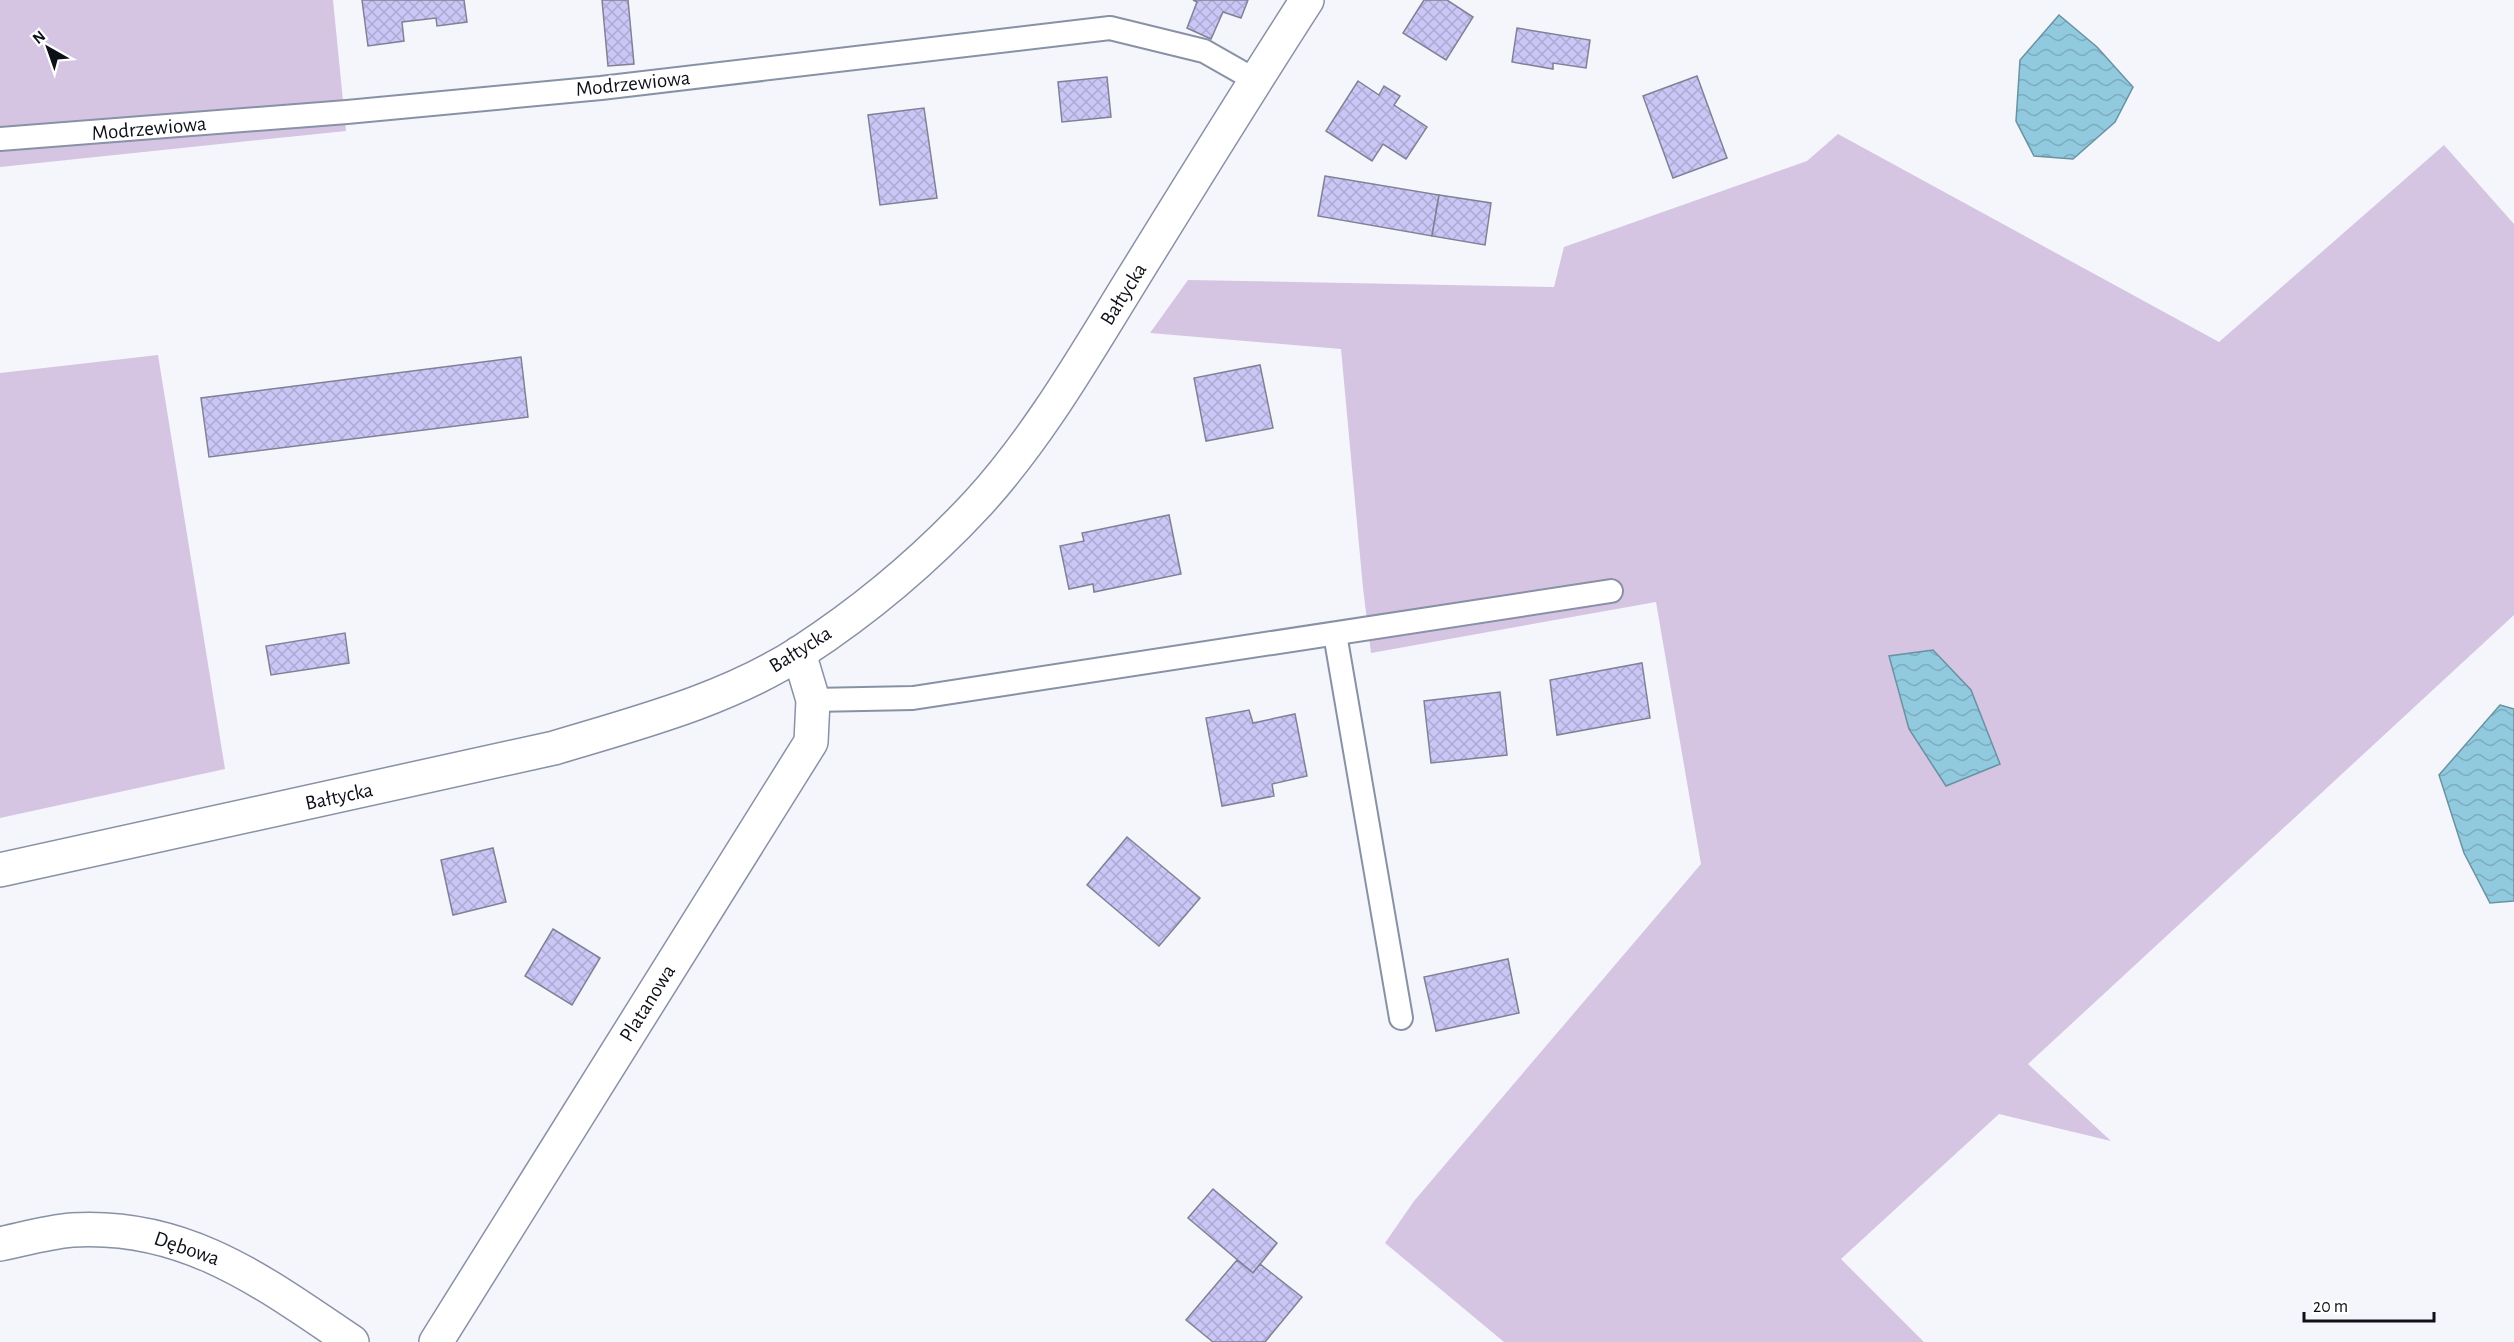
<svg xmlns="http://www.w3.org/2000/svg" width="2514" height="1342" font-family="'Alegreya Sans',sans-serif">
	<defs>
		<pattern id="water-waves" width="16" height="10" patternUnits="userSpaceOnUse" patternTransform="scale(1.5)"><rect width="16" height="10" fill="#91c9de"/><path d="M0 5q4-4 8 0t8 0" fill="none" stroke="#7cacbe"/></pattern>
		<pattern id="building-cross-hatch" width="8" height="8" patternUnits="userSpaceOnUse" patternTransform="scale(1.5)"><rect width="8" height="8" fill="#cac7f6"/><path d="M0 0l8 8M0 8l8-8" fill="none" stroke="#acaad2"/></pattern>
	</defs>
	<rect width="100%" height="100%" fill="#f4f6fb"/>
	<g fill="#d5c5e3">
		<path d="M0,0H333L346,131L0,167Z"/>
		<path d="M1838,134L2219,342L2444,145L2514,224V615L2028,1064L2111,1141L1999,1114L1841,1259L1924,1342H1504L1385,1243L1414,1201L1701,864L1656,602L1371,653L1363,588L1341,349L1150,333L1188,280L1554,287L1564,247L1807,161Z"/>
		<path d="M158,355L225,769L0,818V373Z"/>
	</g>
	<g fill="url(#water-waves)" stroke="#6992a2" stroke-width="1.5">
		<path d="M2059,15L2097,47L2133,87L2115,122L2073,159L2034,156L2016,121L2020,60Z"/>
		<path d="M1933,650L1971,690L2000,764L1946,786L1909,729L1889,656Z"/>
		<path d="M2500,705L2514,709V901L2490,903L2464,853L2439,775Z"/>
	</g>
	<g fill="url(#building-cross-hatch)" stroke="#818096" stroke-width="1.5">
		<path d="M362,0H464L467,22L437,26L436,18L402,22L404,41L368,46Z"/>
		<path d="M602,0H628L634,64L608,66Z"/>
		<path d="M1193,0H1248L1241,18L1223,12L1211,39L1187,28L1197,2Z"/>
		<path d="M1424,0H1447L1473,17L1446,60L1403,33Z"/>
		<path d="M1517,28L1590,40L1586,68L1553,63V69L1512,62Z"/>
		<path d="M1697,76L1727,158L1673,178L1643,96Z"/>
		<path d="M1107,77L1111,117L1062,122L1058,82Z"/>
		<path d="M1358,81L1379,95L1384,86L1400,96L1394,105L1427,127L1406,159L1383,144L1372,161L1326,131Z"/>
		<path d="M924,108L937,198L880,205L868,115Z"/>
		<path d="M1325,176L1439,195L1432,236L1318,216Z"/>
		<path d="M1439,195L1491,203L1485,245L1432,236Z"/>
		<path d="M521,357L528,417L209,457L201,398Z"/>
		<path d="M1260,365L1273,428L1206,441L1194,378Z"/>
		<path d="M1169,515L1181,574L1094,592L1093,584L1069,589L1060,546L1084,541L1082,533Z"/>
		<path d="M345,633L349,663L271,675L266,646Z"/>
		<path d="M1642,663L1650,718L1557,735L1550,680Z"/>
		<path d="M1500,692L1507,755L1431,763L1424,701Z"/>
		<path d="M1249,710L1253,723L1295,714L1307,776L1272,784L1274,796L1222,806L1206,718Z"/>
		<path d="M1127,837L1200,898L1159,946L1087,885Z"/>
		<path d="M493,848L506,902L453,915L441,860Z"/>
		<path d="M553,929L600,958L572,1005L525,976Z"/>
		<path d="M1508,959L1519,1013L1436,1031L1424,977Z"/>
		<path d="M1213,1189L1277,1243L1253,1273L1188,1218Z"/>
		<path d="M1237,1260L1253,1273L1260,1264L1302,1297L1265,1342H1213L1186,1320Z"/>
	</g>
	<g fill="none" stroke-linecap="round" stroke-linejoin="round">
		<g stroke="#8891a6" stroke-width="26">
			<g id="service">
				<path d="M0,139L347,112L601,88L1110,28L1204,51L1255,80"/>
				<path d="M1335,634L1401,1018"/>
				<path d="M813,700L913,698L1611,591"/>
			</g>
		</g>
		<g stroke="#8891a6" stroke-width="36">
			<g id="minor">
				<path d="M0,1244C24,1239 48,1232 72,1230C186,1223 263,1282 352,1342"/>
				<path d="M436,1342L811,742L813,700L799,653"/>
			</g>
		</g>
		<g stroke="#8891a6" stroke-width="36">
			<path id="tertiary" d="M0,870L554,748C637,723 727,700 801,652C864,611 926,559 978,503C1039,436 1084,357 1131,281C1189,187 1247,93 1307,0"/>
		</g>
		<use href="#service" stroke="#fff" stroke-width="22"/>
		<use href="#minor" stroke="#fff" stroke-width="33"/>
		<use href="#tertiary" stroke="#fff" stroke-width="33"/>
	</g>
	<g text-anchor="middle" stroke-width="4.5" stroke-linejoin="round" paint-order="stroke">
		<g font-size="21" fill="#0d1017" stroke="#fff">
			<text transform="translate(633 83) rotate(-6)" y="7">Modrzewiowa</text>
			<text transform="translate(149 128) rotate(-5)" y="7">Modrzewiowa</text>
			<text transform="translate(1123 294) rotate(-58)" y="7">Bałtycka</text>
			<text transform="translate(800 649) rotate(-32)" y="7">Bałtycka</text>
			<text transform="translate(339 796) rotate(-12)" y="7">Bałtycka</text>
			<text transform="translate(647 1003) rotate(-58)" y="7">Platanowa</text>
			<text transform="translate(187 1248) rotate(19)" y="7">Dębowa</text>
		</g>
	</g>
	<g transform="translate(48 48) rotate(320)" stroke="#ffffff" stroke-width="4.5" paint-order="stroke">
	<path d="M0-4.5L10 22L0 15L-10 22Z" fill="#0d1017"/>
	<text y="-9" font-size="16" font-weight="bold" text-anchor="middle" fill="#0d1017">N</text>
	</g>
	<path d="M2304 1312v9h130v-9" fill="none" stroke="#0d1017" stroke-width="3"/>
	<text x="2313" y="1312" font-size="18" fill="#0d1017" stroke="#ffffff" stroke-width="4.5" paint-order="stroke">20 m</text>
</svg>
